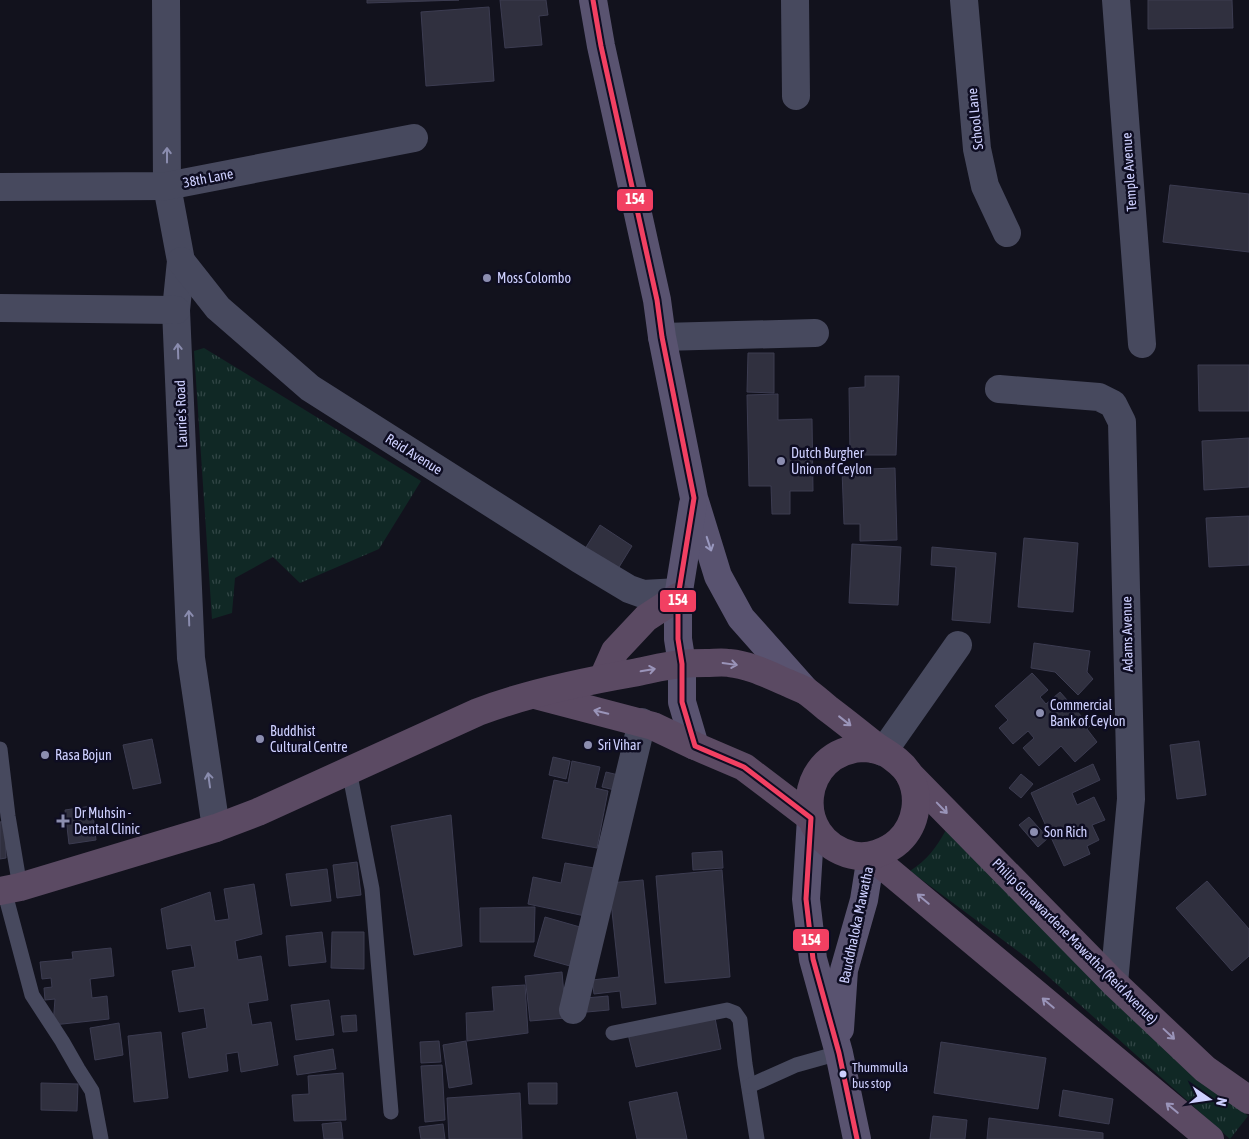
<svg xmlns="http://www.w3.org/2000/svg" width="1249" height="1139" font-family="'Asap Condensed',sans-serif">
	<defs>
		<pattern id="grass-tufts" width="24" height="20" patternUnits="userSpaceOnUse" patternTransform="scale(1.25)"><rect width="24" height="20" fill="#102825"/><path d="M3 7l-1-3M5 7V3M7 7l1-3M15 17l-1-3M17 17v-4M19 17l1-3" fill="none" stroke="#324646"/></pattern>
	</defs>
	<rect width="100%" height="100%" fill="#12121d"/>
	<g fill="url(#grass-tufts)">
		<path d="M204,348L421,481L379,549L300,583L273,557L235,578L232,613L212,619L194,351Z"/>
		<path d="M946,830L1248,1116L1230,1139L1031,961L910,871C927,860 936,848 946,830Z"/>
	</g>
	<g fill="#30303f" stroke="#3c3c51">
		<path d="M367,0H459L367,3Z"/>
		<path d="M500,0H546L548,15L539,16L542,45L505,48Z"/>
		<path d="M1148,0H1232L1233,28L1148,29Z"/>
		<path d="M489,7L494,81L426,86L421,12Z"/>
		<path d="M1170,185L1249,194V252L1163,242Z"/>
		<path d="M748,353H774V393L747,392Z"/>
		<path d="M1198,365H1249V411H1199Z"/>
		<path d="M865,376H899L896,455H850L849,388L865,387Z"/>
		<path d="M778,394V420L812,419L813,491H790V514H772L771,486H749L747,395Z"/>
		<path d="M1249,438V487L1204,490L1202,441Z"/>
		<path d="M895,468L897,540L860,541V524H844L842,470Z"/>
		<path d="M1249,516V565L1209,567L1206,518Z"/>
		<path d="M600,525L632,546L616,572L583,552Z"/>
		<path d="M1024,538L1078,543L1073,612L1018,607Z"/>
		<path d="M852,544L901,547L898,605L849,603Z"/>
		<path d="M932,547L996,553L990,623L952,620L956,567L931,565Z"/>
		<path d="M1034,643L1090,651L1087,672L1093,679L1078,695L1055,672L1031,668Z"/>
		<path d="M1032,673L1048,690L1040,697L1046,704L1060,692L1090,726L1087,729L1097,742L1075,762L1061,746L1039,766L1023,748L1034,738L1028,731L1013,744L999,728L1008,720L995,706Z"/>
		<path d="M152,739L161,783L133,789L123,745Z"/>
		<path d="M1199,741L1206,795L1177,799L1170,745Z"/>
		<path d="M553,757L570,761L566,779L549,775Z"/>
		<path d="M572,761L600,767L595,788L608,791L597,848L542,838L554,780L568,783Z"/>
		<path d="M1093,764L1100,780L1072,793L1077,805L1094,797L1105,820L1092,825L1099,840L1087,846L1090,854L1064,866L1031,793Z"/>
		<path d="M606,772L627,777L623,792L602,787Z"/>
		<path d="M1021,774L1033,784L1021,798L1009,788Z"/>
		<path d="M92,806L96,840L69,844L65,810Z"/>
		<path d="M451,815L462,946L414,955L391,826Z"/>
		<path d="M1029,817L1048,838L1038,847L1019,825Z"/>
		<path d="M5,821L6,858L0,859V822Z"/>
		<path d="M722,851L723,868L693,870L692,853Z"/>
		<path d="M357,862L361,895L337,898L333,865Z"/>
		<path d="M565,863L594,868L585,916L528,904L533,877L561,883Z"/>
		<path d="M327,869L331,901L291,906L286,874Z"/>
		<path d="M722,870L730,977L665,983L656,876Z"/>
		<path d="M643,880L656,1004L622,1008L620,991L594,994L592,980L619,977L609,883Z"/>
		<path d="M1207,881L1249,929V956L1232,971L1176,908Z"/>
		<path d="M254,884L262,934L235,941L238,960L261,956L268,1000L248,1003L252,1025L271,1022L278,1065L241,1072L238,1052L226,1054L228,1071L189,1078L182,1033L207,1028L204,1008L179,1012L172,971L195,967L191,945L167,949L161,909L210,892L215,921L229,919L224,889Z"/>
		<path d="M535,907L534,942H480V908Z"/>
		<path d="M545,917L580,927L570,966L534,956Z"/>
		<path d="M322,932L326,962L289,966L286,936Z"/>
		<path d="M332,932H364V969L331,968Z"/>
		<path d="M111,948L114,976L90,979L92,998L107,996L109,1019L53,1025L55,999L45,1000L44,988L52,987L51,978L42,979L40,962L73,959L72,952Z"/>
		<path d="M562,972L566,1018L530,1021L525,976Z"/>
		<path d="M525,985L528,1033L467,1041L466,1013L494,1011L492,987Z"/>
		<path d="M608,996L609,1010L587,1012L586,998Z"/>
		<path d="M329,1000L334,1035L296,1040L291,1005Z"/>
		<path d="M356,1015L357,1031L343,1032L341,1016Z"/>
		<path d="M715,1018L721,1049L636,1067L628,1034Z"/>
		<path d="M119,1023L123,1055L95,1060L90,1028Z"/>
		<path d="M161,1032L168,1098L134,1102L128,1036Z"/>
		<path d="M439,1041L441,1062L421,1063L420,1042Z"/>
		<path d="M466,1041L472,1084L449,1088L443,1045Z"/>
		<path d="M941,1042L1046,1058L1038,1109L934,1093Z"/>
		<path d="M333,1049L336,1069L297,1075L294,1056Z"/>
		<path d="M442,1065L445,1120L425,1122L421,1066Z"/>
		<path d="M343,1073L346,1120L294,1121L292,1095L309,1094L308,1076Z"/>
		<path d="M41,1083L78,1084L77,1111L41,1110Z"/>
		<path d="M528,1083H557V1104H529Z"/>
		<path d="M1063,1090L1113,1099L1109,1124L1059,1116Z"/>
		<path d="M677,1092L687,1139H637L629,1102Z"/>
		<path d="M520,1093L522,1139H449L447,1098Z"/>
		<path d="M933,1116L967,1120L965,1139H930Z"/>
		<path d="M989,1118L1103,1133V1139H987Z"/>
		<path d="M341,1122L343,1139H324L322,1124Z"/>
		<path d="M443,1124L445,1139H421L419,1127Z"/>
	</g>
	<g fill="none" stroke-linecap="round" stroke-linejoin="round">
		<g stroke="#47495e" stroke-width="15">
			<path d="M0,749L8,816L20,887"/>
			<path d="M349,770L372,889L391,1112"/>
			<path d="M4,890L32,995L62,1041L78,1069L92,1091L101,1139"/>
			<path d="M613,1033L727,1010L735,1013L740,1020L745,1064L757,1139"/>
			<path d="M749,1086L796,1065L839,1053"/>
		</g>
		<g stroke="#47495e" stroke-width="28">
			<path d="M166,0L167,186L181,261L176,310L191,658L216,828"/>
			<path d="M795,0L796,96"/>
			<path d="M964,0L977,149L985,186L1007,233"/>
			<path d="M1116,0L1142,344"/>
			<path d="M0,187L167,186L414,138"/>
			<path d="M181,261L218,308L310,388L579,559L629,589L643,594L679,592"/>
			<path d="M0,308L176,310"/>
			<path d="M662,337L815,333"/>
			<path d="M999,389L1099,397L1113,404L1122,422L1131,799L1114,983"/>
			<path d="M883,752L958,645"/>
			<path d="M573,1010L642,722"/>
		</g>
		<g stroke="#595370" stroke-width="28">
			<path d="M593,0L601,46L657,300L662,337L694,498L718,576L741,618L806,691"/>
			<path d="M693,504L678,597V639L682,664V702L695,746"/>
			<path d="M811,818L806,899L813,959L839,1053L857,1139"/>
			<path d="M840,1029L844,970L864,900L871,856"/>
		</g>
		<g stroke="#5b4a63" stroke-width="28">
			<path d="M603,678L615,651L646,618L678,597"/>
			<path d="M535,695L653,726L695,746L744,767L811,818"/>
			<path d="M909,774L1114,983L1205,1069L1249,1100"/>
			<path d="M871,856L1210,1139"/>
			<path d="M0,891L20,887L216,828L258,812L478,712C528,693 581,682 633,673C649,670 666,665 683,664C690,663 698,663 706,663C714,663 722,662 729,663C750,665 769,675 788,683C794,686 800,688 806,691C813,696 820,702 827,708C843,720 858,732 873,744C885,753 901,760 909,774C921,796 917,824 899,841C887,852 868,859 852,855C789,839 799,750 864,748C870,748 877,750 883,752"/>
		</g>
		<g stroke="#0e0d22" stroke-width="9">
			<path id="bus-1" d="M593,0L601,46L657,300L662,337L694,498L678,597V639L682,664V702L695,746L744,767L811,818L806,899L813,959L839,1053L857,1139"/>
		</g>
		<use href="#bus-1" stroke="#f24062" stroke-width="5"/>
	</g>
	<defs><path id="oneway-shaft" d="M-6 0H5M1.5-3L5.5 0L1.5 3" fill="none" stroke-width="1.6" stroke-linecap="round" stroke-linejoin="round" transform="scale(1.25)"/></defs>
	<g stroke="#8a8cae">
		<use href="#oneway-shaft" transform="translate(167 155) rotate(-90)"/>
		<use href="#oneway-shaft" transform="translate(178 351) rotate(-92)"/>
		<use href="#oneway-shaft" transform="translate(189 618) rotate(-92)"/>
		<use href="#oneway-shaft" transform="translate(209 780) rotate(-98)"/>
	</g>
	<use stroke="#9998bf" href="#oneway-shaft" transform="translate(709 544) rotate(72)"/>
	<g stroke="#9a94b9">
		<use href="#oneway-shaft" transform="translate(730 664) rotate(8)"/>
		<use href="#oneway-shaft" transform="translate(648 670) rotate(-10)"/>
		<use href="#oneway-shaft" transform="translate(601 712) rotate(-167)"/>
		<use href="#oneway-shaft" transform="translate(845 721) rotate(38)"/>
		<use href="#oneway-shaft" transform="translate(942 808) rotate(46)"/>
		<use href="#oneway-shaft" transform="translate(923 899) rotate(-140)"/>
		<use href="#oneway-shaft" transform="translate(1048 1003) rotate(-140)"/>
		<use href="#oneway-shaft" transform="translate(1169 1034) rotate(43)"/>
		<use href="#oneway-shaft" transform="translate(1172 1108) rotate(-140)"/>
	</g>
	<g fill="#8c8eb0" stroke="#0e0d22" stroke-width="2">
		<circle cx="487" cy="278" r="5"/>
		<circle cx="781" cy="461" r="5"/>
		<circle cx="1040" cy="713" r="5"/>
		<circle cx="260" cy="739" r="5"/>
		<circle cx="588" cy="745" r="5"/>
		<circle cx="45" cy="755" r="5"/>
		<path d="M60.5 813.5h5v5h5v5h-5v5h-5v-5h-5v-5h5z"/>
		<circle cx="1034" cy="832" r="5"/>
	</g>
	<circle fill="#ced0ff" stroke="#0e0d22" stroke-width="2" cx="843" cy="1074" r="4.5"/>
	<g text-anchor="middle" stroke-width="5" stroke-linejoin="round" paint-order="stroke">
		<g font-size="13" fill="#ced0ff" stroke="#0e0d22" text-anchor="start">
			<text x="852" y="1072">Thummulla<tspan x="852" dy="16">bus stop</tspan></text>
		</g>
		<g font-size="14" fill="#ced0ff" stroke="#0e0d22">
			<text transform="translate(975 119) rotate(-96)" y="5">School Lane</text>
			<text transform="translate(1129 172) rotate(-94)" y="5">Temple Avenue</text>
			<text transform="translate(208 178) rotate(-11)" y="5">38th Lane</text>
			<text transform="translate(181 414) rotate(-92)" y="5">Laurie's Road</text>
			<text transform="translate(414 454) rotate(32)" y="5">Reid Avenue</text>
			<text transform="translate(1127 634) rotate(-91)" y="5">Adams Avenue</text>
			<text transform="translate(856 925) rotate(-78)" y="5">Bauddhaloka Mawatha</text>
			<text transform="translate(1075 941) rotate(45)" y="5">Philip Gunawardene Mawatha (Reid Avenue)</text>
		</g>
		<g font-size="14" fill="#ced0ff" stroke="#0e0d22" text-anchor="start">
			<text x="497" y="283">Moss Colombo</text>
			<text x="791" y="458">Dutch Burgher<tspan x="791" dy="16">Union of Ceylon</tspan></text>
			<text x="1050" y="710">Commercial<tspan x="1050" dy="16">Bank of Ceylon</tspan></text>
			<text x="270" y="736">Buddhist<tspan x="270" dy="16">Cultural Centre</tspan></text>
			<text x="598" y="750">Sri Vihar</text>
			<text x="55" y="760">Rasa Bojun</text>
			<text x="74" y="818">Dr Muhsin -<tspan x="74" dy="16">Dental Clinic</tspan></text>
			<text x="1044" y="837">Son Rich</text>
		</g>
	</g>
	<g stroke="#0e0d22" stroke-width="2">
		<rect x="616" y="188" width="38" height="24" rx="5" fill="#f24062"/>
		<rect x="659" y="589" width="38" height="24" rx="5" fill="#f24062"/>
		<rect x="792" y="928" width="38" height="24" rx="5" fill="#f24062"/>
	</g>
	<g font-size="14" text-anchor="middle" font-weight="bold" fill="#fff">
		<text x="635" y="204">154</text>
		<text x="678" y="605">154</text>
		<text x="811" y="945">154</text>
	</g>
	<g transform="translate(1209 1099) rotate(103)" stroke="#0e0d22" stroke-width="4" paint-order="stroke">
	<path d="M0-4L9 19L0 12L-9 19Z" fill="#ced0ff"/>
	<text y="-8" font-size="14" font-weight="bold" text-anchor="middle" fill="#ced0ff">N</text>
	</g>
</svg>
